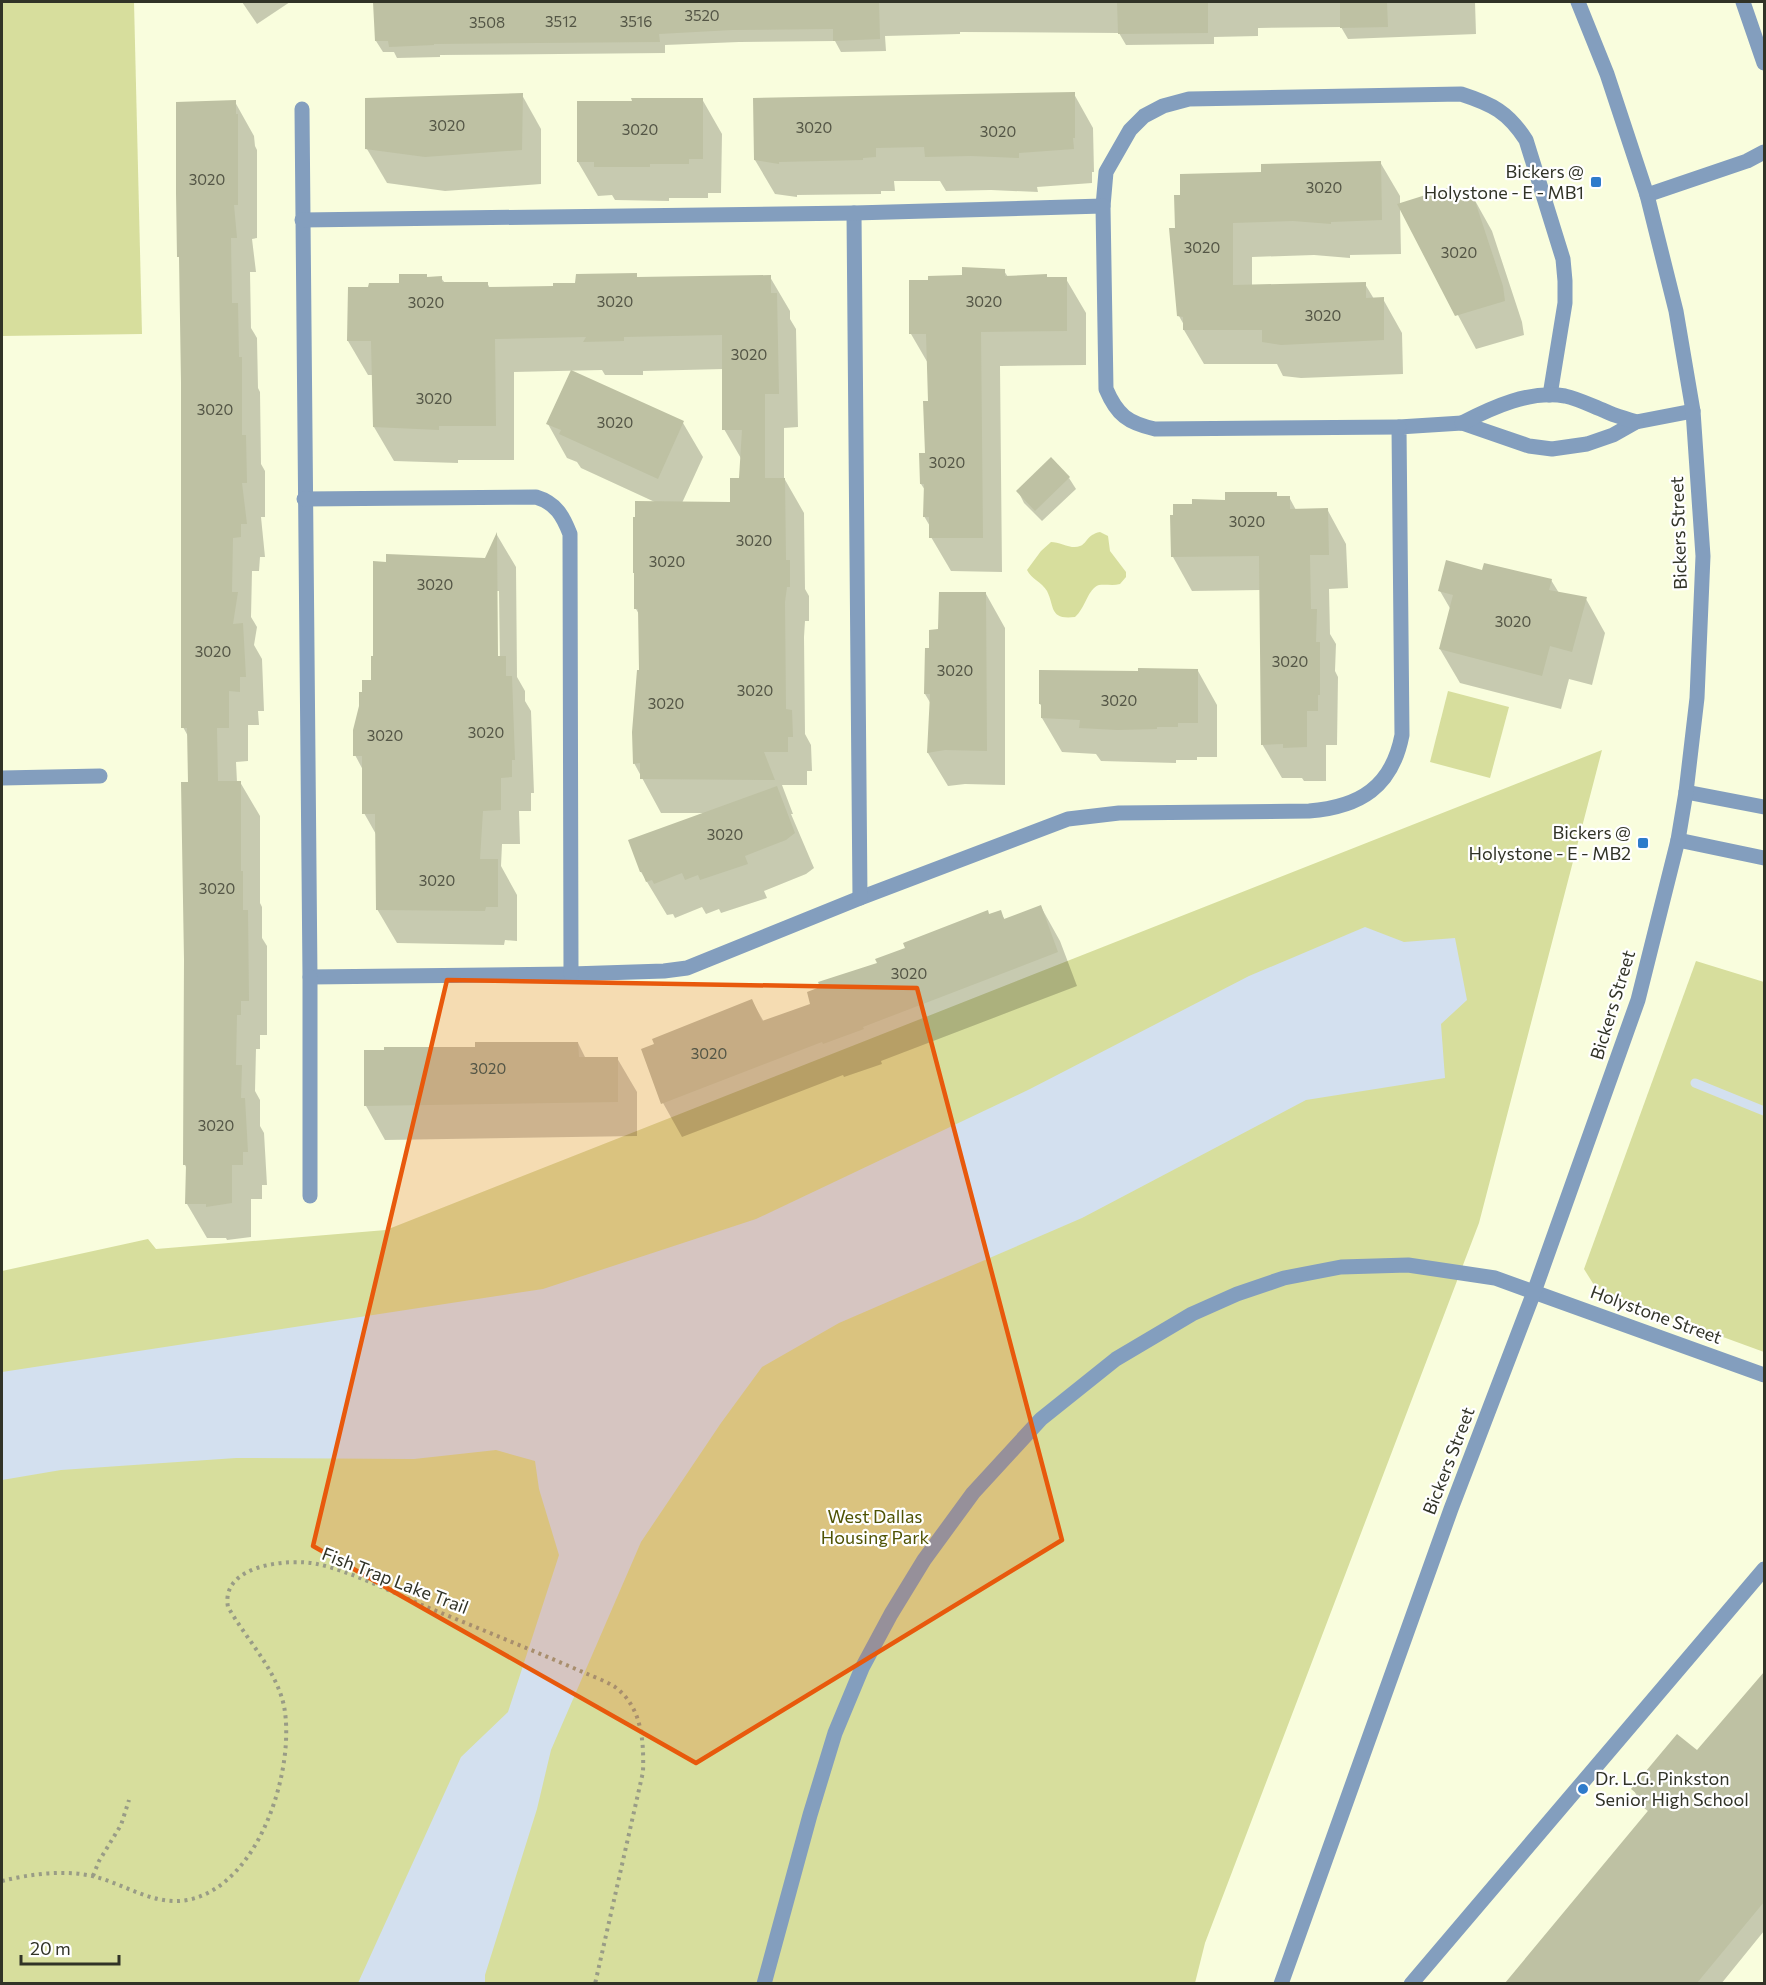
<svg xmlns="http://www.w3.org/2000/svg" width="1766" height="1985" font-family="Commissioner,sans-serif">
	<rect width="100%" height="100%" fill="#f9fddd"/>
	<g fill="#d7de9d">
		<path d="M2,2H134L142,334L2,336Z"/>
		<path d="M1100,532L1108,536L1110,551L1126,572V577L1120,584C1113,586 1106,584 1099,585C1088,588 1085,609 1075,617C1049,620 1055,607 1047,591C1042,582 1031,579 1027,570L1041,551L1051,542C1060,542 1072,550 1080,546C1088,543 1086,535 1100,532Z"/>
		<path d="M1448,691L1509,707L1490,778L1430,762Z"/>
		<path d="M1602,750L1479,1223L1205,1943L1195,1983H2V1271L148,1239L156,1249L386,1230Z"/>
		<path d="M1696,961L1764,982V1352L1608,1295L1594,1285L1584,1269Z"/>
	</g>
	<path fill="#d3e0ef" d="M1365,927L1404,942L1455,938L1467,1000L1441,1024L1445,1078L1306,1100L1082,1218L839,1323L762,1367L721,1423L641,1542L551,1750L537,1809L485,1975V1983H358L461,1757L508,1712L559,1555L539,1489L535,1461L496,1450L414,1459L236,1458L61,1470L2,1480V1372L543,1289L756,1219L1030,1089L1249,976Z"/>
	<g fill="#0003" fill-rule="evenodd">
		<path d="M242,2H290L257,24Z"/>
		<path d="M375,2H1475L1476,34L1348,39L1341,27L1258,28V36L1214,37V44L1126,45L1119,33L960,32V34L885,36L886,51L841,52L835,41L739,42L665,45V53L440,55V57L397,58L394,52H383L376,41Z"/>
		<path d="M1074,94L1093,128L1094,172H1092V183L1037,187L1038,192L991,190L946,191L940,181H894L895,191H881V194L797,195V197L775,194L755,160Z"/>
		<path d="M522,95L541,129V184L445,191L387,183L367,149Z"/>
		<path d="M702,99L722,134L721,193H708V198H669V201L615,200L612,195L598,196L578,162Z"/>
		<path d="M235,102L254,136L255,146L257,150V238L252,239L256,272H250L251,328L257,338L258,388L260,392L261,464L265,471V517H261L265,557H260L259,571H252L251,617L257,627L254,645L262,659L264,711H258L259,725H248V761L236,762L237,782H240L260,816V903L262,907V938L267,946V1035H260V1049H256L255,1091L260,1100V1126L264,1133L267,1185H262V1199H251V1237L227,1240L226,1238H207L187,1204V1169L185,1165V960L190,784L189,738L183,727Z"/>
		<path d="M1380,162L1400,196V204L1451,189L1458,202L1473,197L1492,231L1522,322L1524,335L1476,349L1400,206L1401,254L1350,255V258L1314,255L1252,257V286L1365,284L1374,299H1383L1402,333L1403,374L1301,378L1283,376L1277,364H1204L1184,330V325L1179,316L1176,230L1262,173Z"/>
		<path d="M1004,271L1008,277L1066,279L1086,313V365L1000,366L1002,572L951,571L931,537V528L924,516L925,490L921,484L926,455L929,403V365L911,334L929,281Z"/>
		<path d="M636,275L638,279L770,277L790,311V319L796,329L798,427L784,428V478L804,513L805,589L809,596V621H805L804,637L805,734L811,745L812,771H807V785H782L793,814H791L814,868L806,874L764,891L767,898L721,913L719,909L706,914L702,907L675,918L673,914L667,915L641,872L706,813H661L634,763L641,672L640,616L636,609L657,503L581,468L577,462L567,458L548,424L683,423L703,457L682,503H732L741,480L742,460L724,429V369L643,371V375H605L602,370L514,372V460H458V463L394,461L374,427L373,375H368L348,341L369,288L427,278H441L445,283H487L490,288L554,287Z"/>
		<path d="M1069,478L1076,489L1042,521L1024,503L1018,491Z"/>
		<path d="M1276,493L1278,498L1289,497L1296,510L1327,509L1346,544L1348,588L1329,589L1330,634L1336,644L1335,671L1338,677L1337,745H1326V781H1304L1302,778H1282L1262,744L1261,590L1192,591L1173,557L1227,502Z"/>
		<path d="M497,535L516,567L517,677L525,691V701L531,711L534,793H531V811H519L520,844H502L501,866L517,895V941L505,940L504,945L397,943L377,909V836L364,813L363,770L355,755L364,693L372,681L486,559ZM496,591H499L500,663H497Z"/>
		<path d="M1483,572L1551,580L1559,593L1586,599L1605,633L1592,685L1569,679L1561,709L1460,683L1440,649L1451,610L1440,591Z"/>
		<path d="M986,594L1005,628V785L965,784L948,786L928,753L931,704L925,694L930,650L940,631Z"/>
		<path d="M1198,671L1217,705V757H1197V760H1176V763L1101,761L1096,754L1062,752L1042,718L1043,708L1040,704Z"/>
		<path d="M1041,907L1060,941L1077,986L881,1061L882,1064L844,1077L843,1075L682,1137L663,1103L752,1001L764,1022L812,1005L879,964L1000,912L1005,920Z"/>
		<path d="M578,1043L586,1059L617,1058L637,1092V1136L385,1140L366,1106L477,1048Z"/>
		<path d="M1764,1675V1931L1721,1984H1507L1649,1812L1643,1807L1633,1789L1697,1752Z"/>
	</g>
	<g fill="none" stroke-linecap="round" stroke-linejoin="round">
		<path stroke="#d3e0ef" stroke-width="9" d="M1695,1083L1764,1111"/>
	</g>
	<g fill="#bec1a3">
		<path d="M373,2H879L880,39L833,41V29L732,30L659,34L660,42L434,44V45L389,47L388,41H375Z"/>
		<path d="M1117,2H1208V33L1118,34Z"/>
		<path d="M1340,2H1387L1388,27L1340,28Z"/>
		<path d="M1075,92V138H1073L1074,149L1019,153V158L971,156L925,157L924,147L876,148V157L863,158V160L779,162V164L754,160L753,98Z"/>
		<path d="M523,93L522,150L425,157L365,149V98Z"/>
		<path d="M631,98H703V159H689V164H650V167H594V162H577V101H632Z"/>
		<path d="M236,100V114H238V205H234L237,238H231L232,303H238L239,357H242V435H246L247,483H242L247,524H241V537L233,538L232,592H238L233,624L243,623L246,677H240V692L229,691V728H217L218,781H241V871H243V910H248L249,1001H241V1015H237L236,1065H242L241,1098H245L248,1152H243V1165H232V1203L206,1207V1204H185L186,1165H183L184,960L181,782H188L187,728H181V383L179,257H177L176,193V102Z"/>
		<path d="M1381,161L1382,220L1331,222V224L1293,221L1233,223V285L1366,282V298L1384,297V340L1281,345L1262,342V330H1183V317L1177,316L1169,228H1175L1174,195H1180V174L1261,172V164Z"/>
		<path d="M1451,187L1456,201L1473,195L1503,286L1505,301L1455,316L1397,204Z"/>
		<path d="M962,267L1005,269V276L1047,274V277H1067V331L981,332L983,538H929V517H923L924,484H920L919,453H925L923,401H928L926,334H909V280H928V276L962,275Z"/>
		<path d="M637,273V277L771,275V293H777L779,394H765V478H785L786,560H790V587H787L785,602L786,709L792,710L793,737H788V752H764L775,780L640,779V763L633,764L632,732L637,670H639L638,609H634V573H633V517H635V501L730,502V478H739L742,430H722V335L624,337V341L583,342L586,337L495,339L496,426H439V430L373,427L371,341H347L348,287H368L369,283H399V274H427V277L442,276V282H488V287L553,286V283H575L576,274Z"/>
		<path d="M571,370L684,421L658,479L559,434L561,430L546,424Z"/>
		<path d="M1051,457L1070,477L1035,511L1016,491Z"/>
		<path d="M1225,492H1277V496H1290V509L1328,508L1329,555H1310L1311,609H1317L1316,642H1320V695H1318V711H1307V747L1283,748V744L1261,745L1259,556L1171,557L1170,515H1173V504H1192V499L1225,500Z"/>
		<path d="M497,532L498,656H506V676H512L515,760H512V777L501,778V810L483,811L480,859H498V907H486L485,911L376,910L375,814H362V756H353V730L359,706V692H362V680H371V656H373V561L386,562V554L485,558Z"/>
		<path d="M1446,560L1482,570L1484,563L1552,579L1549,590L1587,597L1572,652L1550,646L1542,676L1439,649L1453,595L1438,591Z"/>
		<path d="M939,592H986L987,751L945,750L927,753L930,694H924L925,648H929V630L938,629Z"/>
		<path d="M1138,668L1198,669V723H1178V727H1157V729L1117,730L1079,728L1080,720L1041,718V704H1039V670L1138,671Z"/>
		<path d="M777,786L795,833L786,840L745,856L748,864L700,880L698,875L685,880L682,873L654,884L652,880L646,882L642,872H640L628,840Z"/>
		<path d="M1041,905L1058,952L863,1027L864,1029L823,1044L822,1042L661,1104L641,1049L654,1044L652,1039L752,999L762,1021L810,1004L807,992L820,987L818,982L877,963L875,959L905,948L903,943L988,910L989,914L1001,910L1004,919Z"/>
		<path d="M475,1042H578L579,1057H618V1102L364,1106V1050H384V1047H475Z"/>
		<path d="M1764,1672V1902L1697,1983H1505L1652,1806L1631,1789L1677,1734L1697,1750Z"/>
	</g>
	<g fill="none" stroke-linecap="round" stroke-linejoin="round">
		<g stroke="#999c86" stroke-width="4" stroke-dasharray="3 4.5" stroke-linecap="butt">
			<path d="M93,1876L99,1861L121,1825L129,1800"/>
			<path d="M2,1881C30,1874 67,1869 96,1877C126,1885 155,1906 187,1900C259,1887 296,1769 284,1706C276,1669 246,1639 228,1607C220,1565 288,1558 317,1564C350,1571 392,1592 424,1606C478,1628 532,1650 585,1673C594,1677 606,1681 615,1687C642,1707 644,1741 643,1772L595,1984"/>
		</g>
		<g stroke="#839ebe" stroke-width="15">
			<path d="M1743,2L1764,63"/>
			<path d="M302,109L310,977L571,974L664,971L687,968L860,898L1068,819L1119,813L1309,811C1360,807 1392,787 1402,735L1399,427L1462,423L1529,446L1552,449L1587,444L1613,435L1636,422L1693,411"/>
			<path d="M1647,195L1747,161L1764,152"/>
			<path d="M1103,206L1106,172L1130,130L1144,116L1163,106L1189,99L1461,94C1492,104 1508,112 1526,140L1563,259L1565,281V303L1550,395"/>
			<path d="M854,213L860,898"/>
			<path d="M302,220L854,213L1103,206L1106,389C1117,415 1128,423 1155,429L1399,427"/>
			<path d="M1462,423C1493,407 1530,390 1565,396C1579,399 1592,406 1605,411C1615,416 1625,418 1636,422"/>
			<path d="M304,499L536,497C556,503 563,516 570,534L571,974"/>
			<path d="M1686,792L1764,807"/>
			<path d="M1678,840L1764,858"/>
			<path d="M310,977V1196"/>
			<path d="M1411,1984L1764,1569"/>
		</g>
		<g stroke="#839ebe" stroke-width="15">
			<path d="M2,778L100,776"/>
			<path d="M764,1984L810,1815L835,1733L862,1668L891,1614L924,1560L973,1493L1041,1419L1116,1359L1192,1314L1237,1294L1284,1278L1341,1267L1408,1265L1495,1278L1764,1375"/>
		</g>
		<path stroke="#839ebe" stroke-width="15" d="M1281,1984L1451,1509L1534,1292L1638,1000L1678,840L1686,792L1697,698L1703,556L1693,411L1676,311L1647,195L1607,74L1578,2"/>
	</g>
	<path fill="#e8590c" fill-opacity="0.2" stroke="#e8590c" stroke-width="4.5" stroke-linejoin="round" d="M447,980L917,988L1062,1540L696,1763L313,1546Z"/>
	<g fill="#2e7bcb" stroke="#fff" stroke-width="2">
		<rect x="1590" y="176" width="12" height="12" rx="3"/>
		<rect x="1637" y="837" width="12" height="12" rx="3"/>
		<circle cx="1583" cy="1789" r="6"/>
	</g>
	<g text-anchor="middle" stroke-width="4.5" stroke-linejoin="round" paint-order="stroke">
		<g font-size="15" fill="#545646">
			<text x="702" y="21">3520</text>
			<text x="561" y="27">3512</text>
			<text x="636" y="27">3516</text>
			<text x="487" y="28">3508</text>
			<text x="447" y="131">3020</text>
			<text x="814" y="133">3020</text>
			<text x="640" y="135">3020</text>
			<text x="998" y="137">3020</text>
			<text x="207" y="185">3020</text>
			<text x="1324" y="193">3020</text>
			<text x="1202" y="253">3020</text>
			<text x="1459" y="258">3020</text>
			<text x="615" y="307">3020</text>
			<text x="984" y="307">3020</text>
			<text x="426" y="308">3020</text>
			<text x="1323" y="321">3020</text>
			<text x="749" y="360">3020</text>
			<text x="434" y="404">3020</text>
			<text x="215" y="415">3020</text>
			<text x="615" y="428">3020</text>
			<text x="947" y="468">3020</text>
			<text x="1247" y="527">3020</text>
			<text x="754" y="546">3020</text>
			<text x="667" y="567">3020</text>
			<text x="435" y="590">3020</text>
			<text x="1513" y="627">3020</text>
			<text x="213" y="657">3020</text>
			<text x="1290" y="667">3020</text>
			<text x="955" y="676">3020</text>
			<text x="755" y="696">3020</text>
			<text x="1119" y="706">3020</text>
			<text x="666" y="709">3020</text>
			<text x="486" y="738">3020</text>
			<text x="385" y="741">3020</text>
			<text x="725" y="840">3020</text>
			<text x="437" y="886">3020</text>
			<text x="217" y="894">3020</text>
			<text x="909" y="979">3020</text>
			<text x="709" y="1059">3020</text>
			<text x="488" y="1074">3020</text>
			<text x="216" y="1131">3020</text>
		</g>
		<g font-size="18" fill="#313327" stroke="#fff" text-anchor="end">
			<text x="1584" y="178">Bickers @<tspan x="1584" dy="21">Holystone - E - MB1</tspan></text>
			<text x="1631" y="839">Bickers @<tspan x="1631" dy="21">Holystone - E - MB2</tspan></text>
			<text x="1595" y="1785" text-anchor="start">Dr. L.G. Pinkston<tspan x="1595" dy="21">Senior High School</tspan></text>
		</g>
		<g font-size="18" fill="#313327" stroke="#fff">
			<text transform="translate(1679 533) rotate(-92)" y="6">Bickers Street</text>
			<text transform="translate(1613 1005) rotate(-73)" y="6">Bickers Street</text>
			<text transform="translate(1656 1315) rotate(20)" y="6">Holystone Street</text>
			<text transform="translate(1449 1461) rotate(-69)" y="6">Bickers Street</text>
			<text transform="translate(395 1581) rotate(21)" y="6">Fish Trap Lake Trail</text>
		</g>
		<g font-size="18" fill="#4f5304" stroke="#fff">
			<text x="875" y="1523">West Dallas<tspan x="875" dy="21">Housing Park</tspan></text>
		</g>
	</g>
	<rect width="1766" height="1985" fill="none" stroke="#313327" stroke-width="6"/>
	<path d="M21 1955v9h98v-9" fill="none" stroke="#313327" stroke-width="3"/>
	<text x="30" y="1955" font-size="18" fill="#313327" stroke="#ffffff" stroke-width="4.5" paint-order="stroke">20 m</text>
</svg>
